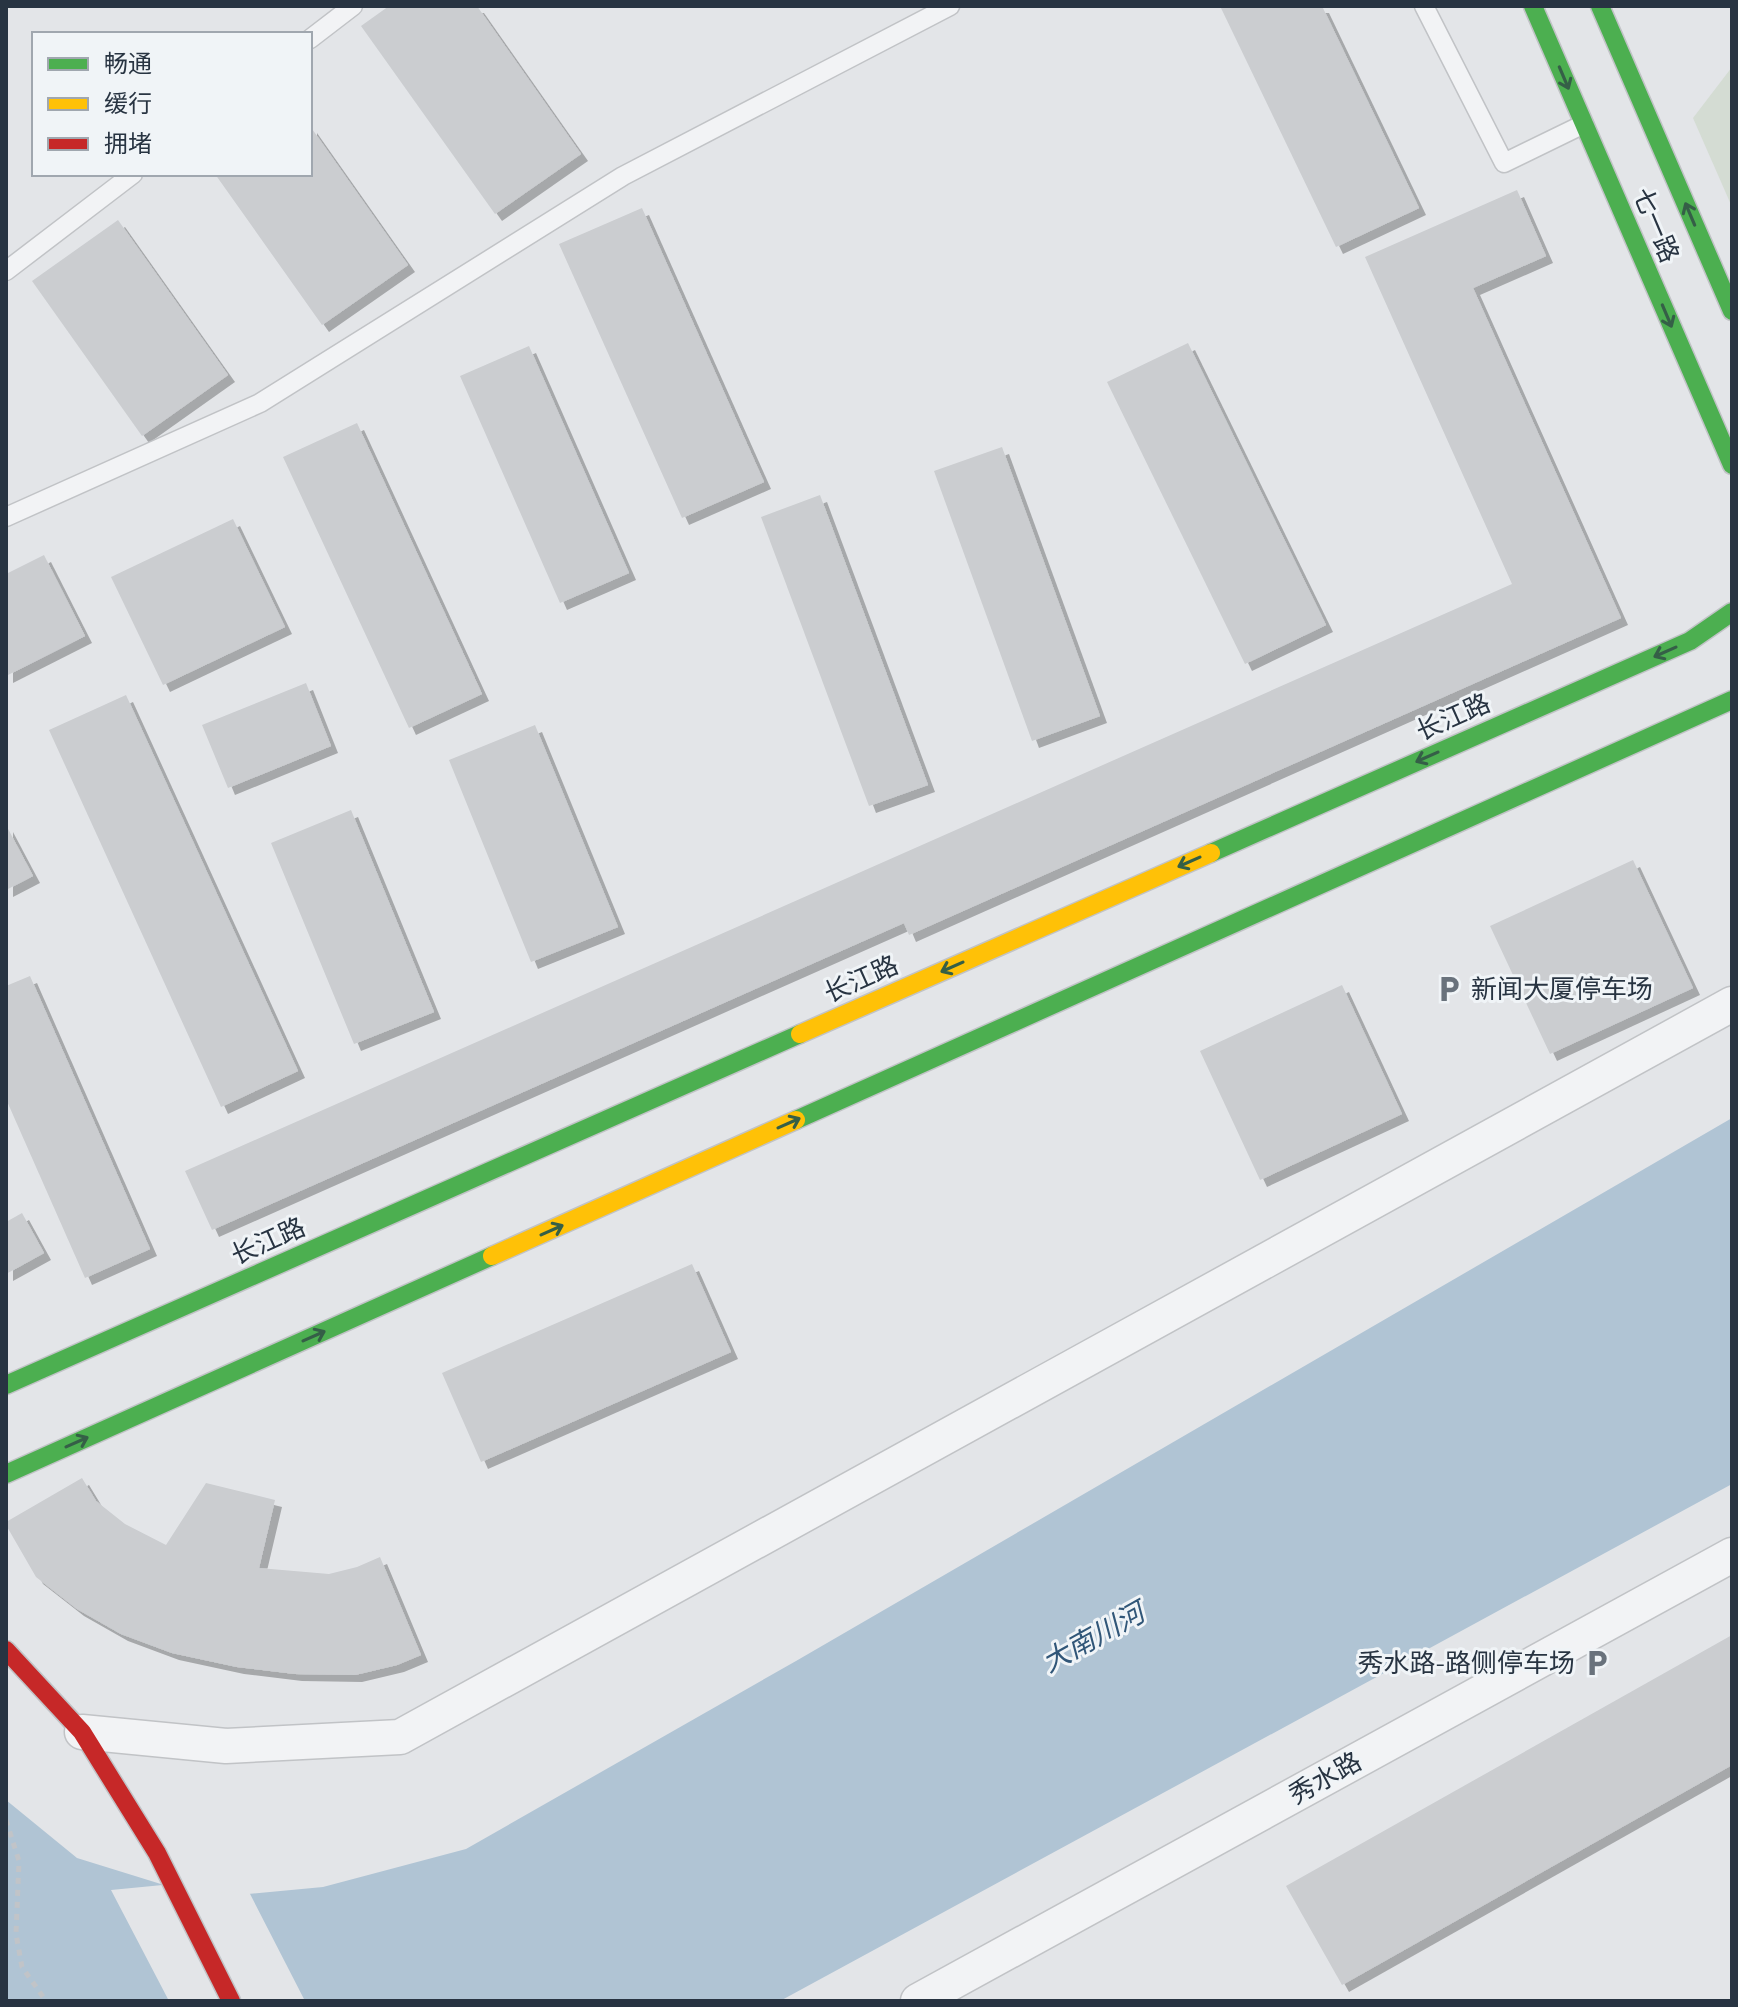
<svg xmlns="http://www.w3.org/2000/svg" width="1738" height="2007" font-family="'Sofia Sans Condensed','Noto Sans SC',sans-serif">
	<defs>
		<filter id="shadow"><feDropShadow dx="7" dy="7" stdDeviation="0" flood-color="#0004"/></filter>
	</defs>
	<rect width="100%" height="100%" fill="#e3e5e8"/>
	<path fill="#d4dcd3" d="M1732,67V207L1693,118Z"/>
	<path fill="#b0c4d4" d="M1732,1118V1484L780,2001H6V1800L77,1858L206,1898L323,1887L466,1849L796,1661Z"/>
	<path fill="#e3e5e8" d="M173,1884L207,1894L248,1890L305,2001H169L111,1890Z"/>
	<g fill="#cbcdd0" filter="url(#shadow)">
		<path d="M389,6H477L581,154L495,214L361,26Z"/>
		<path d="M1220,6H1322L1419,208L1336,247Z"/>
		<path d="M310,126L408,265L322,325L215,174H310Z"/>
		<path d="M1517,190L1546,256L1473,288L1621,618L909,935L904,923L212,1230L185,1171L1512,584L1365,257Z"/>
		<path d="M642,208L764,482L682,518L559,244Z"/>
		<path d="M118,220L228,375L142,436L32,281Z"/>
		<path d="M1188,343L1326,625L1245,664L1107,382Z"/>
		<path d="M529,346L629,573L560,603L460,376Z"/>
		<path d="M357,423L482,694L409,728L283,457Z"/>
		<path d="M1002,447L1100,716L1032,741L934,471Z"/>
		<path d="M820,495L928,785L869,806L761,517Z"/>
		<path d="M233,519L285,627L163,685L111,577Z"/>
		<path d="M44,555L85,636L6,676V574Z"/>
		<path d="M306,683L331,746L228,788L202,725Z"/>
		<path d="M126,695L298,1071L221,1107L49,730Z"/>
		<path d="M535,725L618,927L531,962L449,760Z"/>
		<path d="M351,810L434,1012L354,1044L271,843Z"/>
		<path d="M6,825L33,876L6,890Z"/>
		<path d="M1633,860L1693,988L1550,1054L1490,926Z"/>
		<path d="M30,976L150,1249L85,1278L6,1099V986Z"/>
		<path d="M1342,985L1402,1114L1260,1180L1200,1051Z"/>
		<path d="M22,1213L44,1253L6,1274V1222Z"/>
		<path d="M692,1264L731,1352L481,1462L442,1373Z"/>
		<path d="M82,1478L96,1501L125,1524L166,1545L206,1483L275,1500L259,1568L329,1574L357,1567L380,1557L421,1655L397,1665L355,1675L295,1674L237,1667L172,1653L121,1634L77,1609L36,1577L6,1525V1522Z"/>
		<path d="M1732,1635V1765L1342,1985L1286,1886Z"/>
	</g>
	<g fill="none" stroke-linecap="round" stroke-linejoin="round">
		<g stroke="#c1c3c6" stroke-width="21">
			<g id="lane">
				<path d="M1424,6L1504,163L1584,124"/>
				<path d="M310,39L353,6"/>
				<path d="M6,271L133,174"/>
				<path d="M6,517L260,403L623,176L950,6"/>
			</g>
		</g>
		<g stroke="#c1c3c6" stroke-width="37">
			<g id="street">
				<path d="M82,1732L226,1746L400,1737L1732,1004"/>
				<path d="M918,2001L1732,1555"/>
			</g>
		</g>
		<g stroke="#c1c3c6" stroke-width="21">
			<g id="fast">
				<path d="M1533,6L1732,465"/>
				<path d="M1600,6L1732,311"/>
				<path d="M1211,853L1690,641L1732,612"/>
				<path d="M796,1120L1732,700"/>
				<path d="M6,1385L800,1034"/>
				<path d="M6,1474L492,1256"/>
			</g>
		</g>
		<g stroke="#c1c3c6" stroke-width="21">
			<g id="slow">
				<path d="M800,1034L1211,853"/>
				<path d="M492,1256L796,1120"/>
			</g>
		</g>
		<g stroke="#c1c3c6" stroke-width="21">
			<path id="jam" d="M6,1650L82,1732L157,1853L231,2001"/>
		</g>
		<path stroke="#c1c4c8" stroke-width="5" stroke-dasharray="6 6" stroke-linecap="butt" d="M6,1820L19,1861L16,1934L22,1967L46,2001"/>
		<use href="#lane" stroke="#f2f3f5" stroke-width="18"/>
		<use href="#street" stroke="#f2f3f5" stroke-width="34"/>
		<use href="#fast" stroke="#4caf50" stroke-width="18"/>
		<use href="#slow" stroke="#ffc107" stroke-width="18"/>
		<use href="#jam" stroke="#c62828" stroke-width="18"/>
	</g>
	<defs><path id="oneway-shaft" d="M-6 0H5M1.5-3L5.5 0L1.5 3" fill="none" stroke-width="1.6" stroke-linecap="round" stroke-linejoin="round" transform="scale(2)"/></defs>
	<g stroke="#355f47">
		<use href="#oneway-shaft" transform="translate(1564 78) rotate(67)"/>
		<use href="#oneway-shaft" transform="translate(1690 214) rotate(-113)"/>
		<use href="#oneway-shaft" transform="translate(1667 316) rotate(67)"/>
		<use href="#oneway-shaft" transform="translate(1665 652) rotate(156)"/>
		<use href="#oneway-shaft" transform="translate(1427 757) rotate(156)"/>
		<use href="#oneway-shaft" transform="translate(1189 862) rotate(156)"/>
		<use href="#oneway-shaft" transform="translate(952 967) rotate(156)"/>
		<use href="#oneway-shaft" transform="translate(789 1123) rotate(-24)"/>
		<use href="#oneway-shaft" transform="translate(552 1230) rotate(-24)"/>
		<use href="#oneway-shaft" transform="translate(314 1336) rotate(-24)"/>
		<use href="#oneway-shaft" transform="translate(77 1442) rotate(-24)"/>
	</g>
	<defs>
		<g id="parking-bare" transform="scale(2.16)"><path d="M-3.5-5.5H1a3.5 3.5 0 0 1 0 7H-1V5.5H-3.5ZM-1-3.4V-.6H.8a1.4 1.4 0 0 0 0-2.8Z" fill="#69727c" stroke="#f0f4f7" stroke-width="2.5" paint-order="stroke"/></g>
	</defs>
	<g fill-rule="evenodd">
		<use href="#parking-bare" x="1449" y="989"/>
		<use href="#parking-bare" x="1597" y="1663"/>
	</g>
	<g text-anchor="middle" stroke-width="6" stroke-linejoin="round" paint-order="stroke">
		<g font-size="26" fill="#283442" stroke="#f0f4f7">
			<text transform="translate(1656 225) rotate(67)" y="9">七一路</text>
			<text transform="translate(1453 717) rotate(-24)" y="9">长江路</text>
			<text transform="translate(861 979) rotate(-24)" y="9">长江路</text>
			<text transform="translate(268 1241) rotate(-24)" y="9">长江路</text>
			<text transform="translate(1325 1778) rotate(-29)" y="9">秀水路</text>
		</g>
		<g font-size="26" fill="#283442" stroke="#f0f4f7" text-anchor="start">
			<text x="1471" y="998">新闻大厦停车场</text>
			<text x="1575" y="1672" text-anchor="end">秀水路-路侧停车场</text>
		</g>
		<g font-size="28" font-style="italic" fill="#305678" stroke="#f0f4f7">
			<text transform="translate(1093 1637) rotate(-29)" y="10">大南川河</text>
		</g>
	</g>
	<rect width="1738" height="2007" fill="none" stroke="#283442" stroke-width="16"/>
	<rect x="32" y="32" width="280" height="144" fill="#f0f4f7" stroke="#a0a7af" stroke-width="2"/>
	<rect x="48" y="58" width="40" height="12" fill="#4caf50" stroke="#a0a7af" stroke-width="2"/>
	<text x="104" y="72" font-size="24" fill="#283442">畅通</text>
	<rect x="48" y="98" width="40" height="12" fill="#ffc107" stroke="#a0a7af" stroke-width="2"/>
	<text x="104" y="112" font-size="24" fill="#283442">缓行</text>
	<rect x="48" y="138" width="40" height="12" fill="#c62828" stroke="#a0a7af" stroke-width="2"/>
	<text x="104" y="152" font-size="24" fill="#283442">拥堵</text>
</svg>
